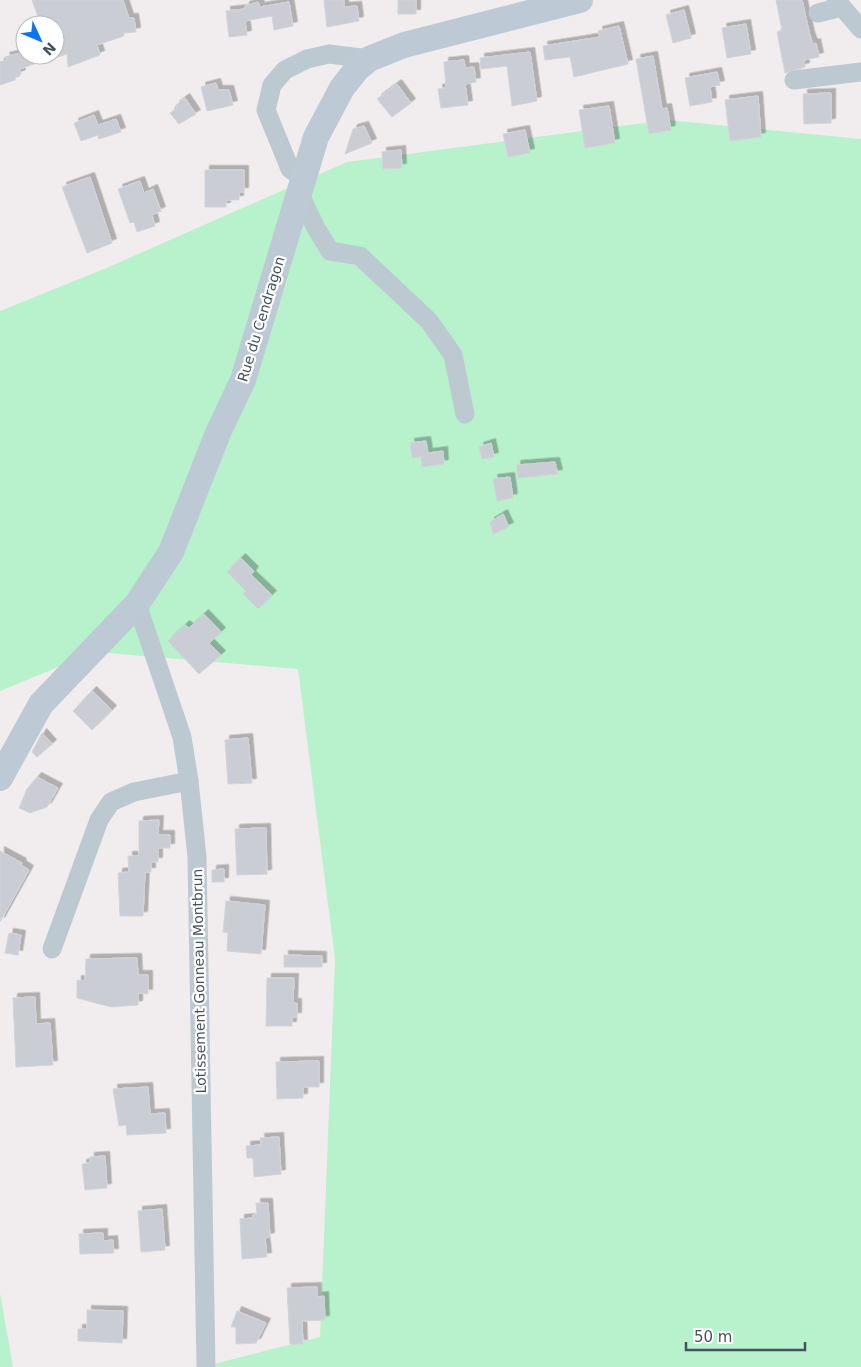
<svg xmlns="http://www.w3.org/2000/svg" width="861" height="1367" font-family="'DejaVu Sans',sans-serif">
	<defs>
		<filter id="shadow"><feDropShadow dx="4.5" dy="-4.5" stdDeviation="0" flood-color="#0004"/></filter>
	</defs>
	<rect width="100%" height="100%" fill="#f1edee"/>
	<g fill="#b8f2cd">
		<path d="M667,120L861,139V1367H202L320,1337L335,959L298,669L95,652L0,691V311L104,269L347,162Z"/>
		<path d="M0,1293L13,1367H0Z"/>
	</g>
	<g fill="#cacdd3" stroke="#d1d4da" filter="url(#shadow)">
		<path d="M32,0H123L129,18H134L136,32L123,33L124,36L97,45L100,55L68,67L67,54L55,58V25H41Z"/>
		<path d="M324,0H344V7L357,6L359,21L327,27Z"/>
		<rect x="398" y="0" width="18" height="14"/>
		<path d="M776,0H802L810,36L813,44L816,43L819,57L804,60L805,67L785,73L777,32L782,30Z"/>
		<path d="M258,2L260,7L289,2L293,26L274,30L272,16L245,21L247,35L229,37L226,11L245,9V6Z"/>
		<path d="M684,10L691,38L673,43L666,15Z"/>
		<path d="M746,24L751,54L727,58L722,28Z"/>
		<path d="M619,26L628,64L574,77L570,57L545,60L543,46L600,37L598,31Z"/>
		<path d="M25,52V55H53V57L20,69L21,74L16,76L15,80L0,85V62L7,60L5,57Z"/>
		<path d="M530,52L537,101L512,106L507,66L481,69L480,58Z"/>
		<path d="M653,56L662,109L667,108L671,130L649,134L636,59Z"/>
		<path d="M464,60L465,68L474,67L476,82L465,84L468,105L441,108L438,89L446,88L444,62Z"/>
		<path d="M717,72L720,85L710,87L712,102L690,106L685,78Z"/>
		<path d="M216,83L218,90H229L233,105L207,111L201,87Z"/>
		<path d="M397,84L411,103L392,117L377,99Z"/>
		<path d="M831,93V123L804,124L803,94Z"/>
		<path d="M758,96L761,137L730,141L725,100Z"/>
		<path d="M185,98L196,114L179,124L170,113L177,108L175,106Z"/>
		<path d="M609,106L615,143L585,148L579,110Z"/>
		<path d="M94,115L98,125L116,119L121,132L99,139L98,135L81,141L74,123Z"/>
		<path d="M364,126L372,143L345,154L353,129Z"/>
		<path d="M525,130L530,153L508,157L503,134Z"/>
		<path d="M401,150L402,168L383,169L382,152Z"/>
		<path d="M205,170H244V192H239V200H226V207H205Z"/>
		<path d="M90,177L112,243L87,253L62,187Z"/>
		<path d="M140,181L144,193L153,189L161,211L152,215L155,226L137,232L134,222L130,223L118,189Z"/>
		<path d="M426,441L428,453L443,451L444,464L422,467L421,457L412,458L410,443Z"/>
		<path d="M491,443L494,457L482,459L479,447Z"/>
		<path d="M555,462L558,474L518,478L516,465Z"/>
		<path d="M510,477L513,498L497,501L493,479Z"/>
		<path d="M503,514L509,527L493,534L490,522Z"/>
		<path d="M241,558L254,571L251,575L272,595L258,609L243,594L246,591L227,572Z"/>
		<path d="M204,614L221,632L209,643L221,655L199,674L168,641L185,625L189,628Z"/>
		<path d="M92,691L112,710L92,730L73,711Z"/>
		<path d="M42,733L52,744L37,757L32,752Z"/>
		<path d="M248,738L252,783L228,784L225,740Z"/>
		<path d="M37,777L58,788L47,807L30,813L19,808L27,789Z"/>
		<path d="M159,820L158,835H170V848H158V862H151V872H145L143,916H120L118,873L129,872L128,856H139V821Z"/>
		<path d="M266,828L267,874L237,875L235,829Z"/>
		<path d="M0,851L22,863L21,865L29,870L0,922Z"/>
		<path d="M224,869V882H212V870Z"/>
		<path d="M226,901L265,905L261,954L227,951L228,933L223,932Z"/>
		<path d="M9,933L21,935L18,955L5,953Z"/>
		<path d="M284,955L322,956V967H284Z"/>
		<path d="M137,958L138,975H148V994L138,993V1005L111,1007L77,998V980L85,981L86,959Z"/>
		<path d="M267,978H294L293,1003H297V1017H292V1026H266Z"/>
		<path d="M35,997L36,1024L50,1023L53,1065L16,1067L13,998Z"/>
		<path d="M319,1061V1087H303V1098L277,1099L276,1062Z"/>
		<path d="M148,1087L150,1114L165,1113L166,1133L127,1135L126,1125L119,1126L113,1089Z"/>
		<path d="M279,1137L281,1174L254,1177L253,1158H247L246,1146L261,1145L260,1138Z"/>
		<path d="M105,1156L107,1188L85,1190L82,1164L90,1163V1157Z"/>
		<path d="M256,1203H268L270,1237L265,1238L267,1257L242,1259L240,1219L253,1218V1215L257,1214Z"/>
		<path d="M162,1209L165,1250L141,1252L138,1211Z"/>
		<path d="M103,1233V1241L113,1240L114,1253L80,1254L79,1234Z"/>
		<path d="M317,1287V1297L324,1296L325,1320L302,1321L303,1344H290L287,1288Z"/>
		<path d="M87,1310L123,1311L122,1343L78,1341V1329H87Z"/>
		<path d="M237,1311L266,1323L256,1343L236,1344V1327H231Z"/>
	</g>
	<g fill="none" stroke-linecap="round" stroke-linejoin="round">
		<g stroke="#bdc9d1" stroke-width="19">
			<path d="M836,0L861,29"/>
			<path d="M818,13L842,7"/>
			<path d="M794,80L861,72"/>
			<path d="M304,178L290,169L266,110L272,85L285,70L307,59L329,54L369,59"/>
			<path d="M299,193L316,228L330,251L360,256L429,321L453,355L465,414"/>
			<path d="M137,604L182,737L189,781L197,857L206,1367"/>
			<path d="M52,949L99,820L111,802L134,792L189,781"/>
		</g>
		<path stroke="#bdcad6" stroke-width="26" d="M0,778L41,704L137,604L171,552L218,433L243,380L316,137L342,88L357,69L369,59L404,45L580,0"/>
	</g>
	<g text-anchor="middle" stroke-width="4.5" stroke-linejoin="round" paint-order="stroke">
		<g font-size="14" fill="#45525d" stroke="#fff">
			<text transform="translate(261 319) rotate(-73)" y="5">Rue du Cendragon</text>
			<text transform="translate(199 981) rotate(-91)" y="5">Lotissement Gonneau Montbrun</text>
		</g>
	</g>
	<g transform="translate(40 40) rotate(134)"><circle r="24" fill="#ffffff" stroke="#b5babe"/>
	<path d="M0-4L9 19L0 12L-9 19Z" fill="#0c75ec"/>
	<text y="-8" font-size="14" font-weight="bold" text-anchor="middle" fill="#45525d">N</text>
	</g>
	<path d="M686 1342v8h119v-8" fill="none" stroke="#45525d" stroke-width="2.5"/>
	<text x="694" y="1342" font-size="15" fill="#45525d" stroke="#ffffff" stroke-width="4" paint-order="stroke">50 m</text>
</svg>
